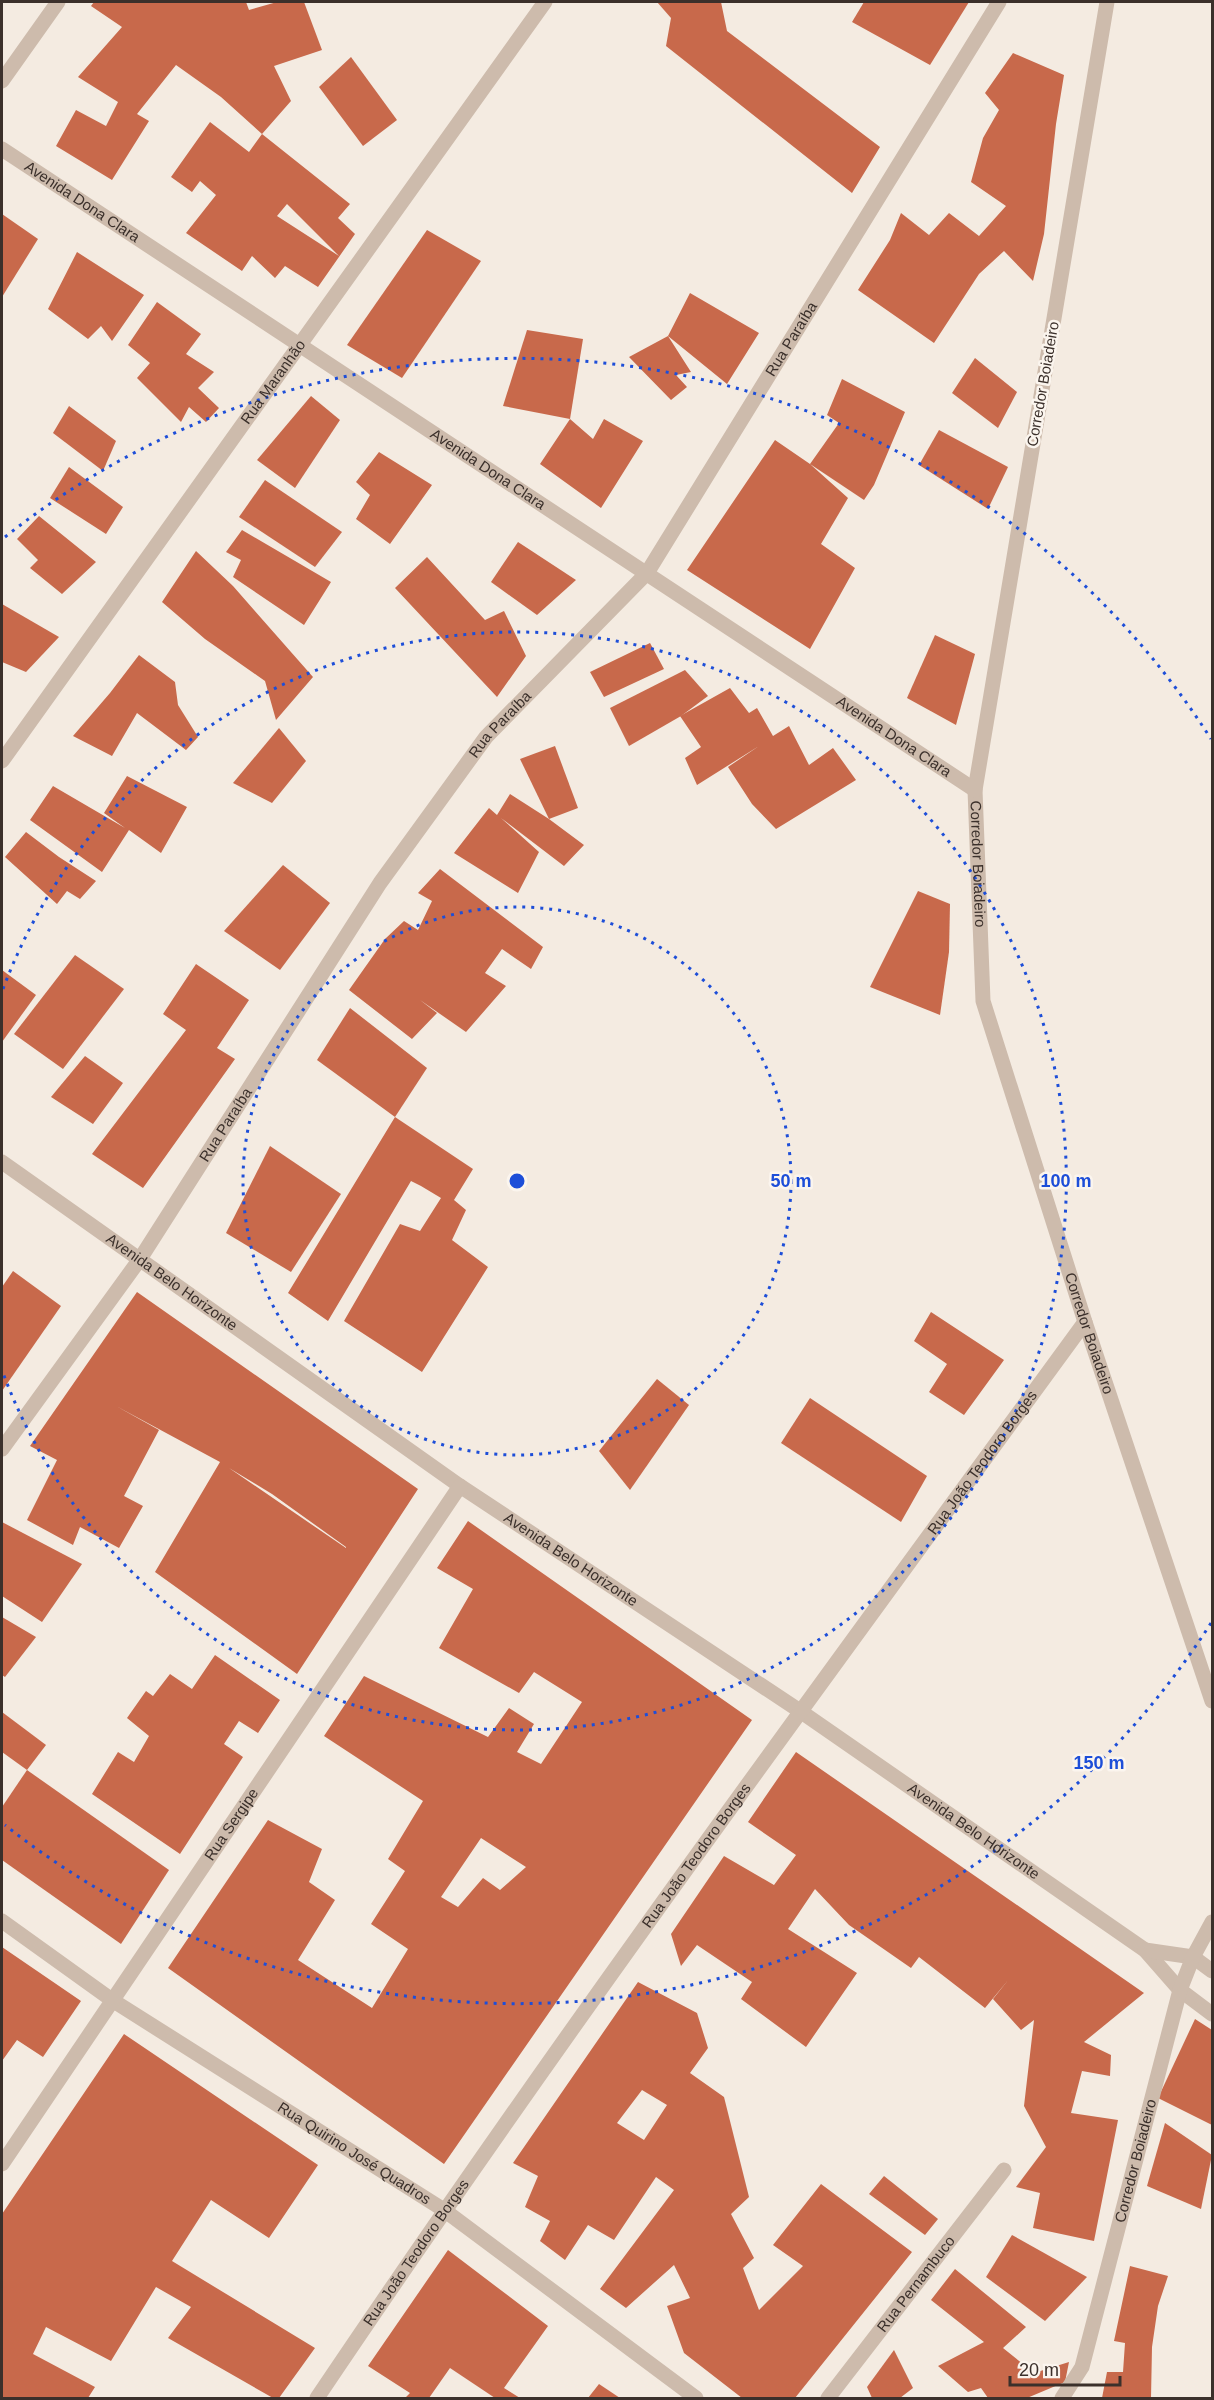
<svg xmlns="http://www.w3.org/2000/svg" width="1214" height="2400" font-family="Arial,sans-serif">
	<rect width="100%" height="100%" fill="#f4ebe1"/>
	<g fill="#c8694b" fill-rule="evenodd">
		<path d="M94,2H246L249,10L277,2H304L322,50L274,66L291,101L262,134L350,204L338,218L355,234L318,287L285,266L275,278L252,256L242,271L186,233L216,195L200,181L192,192L171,177L210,122L249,152L262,134L221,97L176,65L137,114L149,121L112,180L56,146L76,110L106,126L118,102L78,77L122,27L91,6ZM287,204L339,256L277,216Z"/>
		<path d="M657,2H721L727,31L880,147L852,193L666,46L671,18Z"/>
		<path d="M864,2H969L930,65L852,22Z"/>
		<path d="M1013,53L1064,75L1056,124L1044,234L1033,281L1004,251L979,274L934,343L858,290L890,240L901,213L929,235L949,213L979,236L1006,206L971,182L983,138L999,110L985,93Z"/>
		<path d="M351,57L397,120L363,146L319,87Z"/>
		<path d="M2,214L38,239L2,297Z"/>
		<path d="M427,230L481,261L402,378L347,345Z"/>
		<path d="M77,252L144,295L112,341L101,326L88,339L48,309Z"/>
		<path d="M690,293L759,333L727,384L668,336L691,372L676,375L687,387L671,400L629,357L668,336Z"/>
		<path d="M157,302L201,334L186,354L214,372L198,388L219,408L206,422L189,407L181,422L137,378L150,363L128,345Z"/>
		<path d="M527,330L583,339L570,419L503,406Z"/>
		<path d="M975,358L1017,392L998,428L952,393Z"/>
		<path d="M842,379L905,412L874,485L864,500L810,464L848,498L821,544L855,568L810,649L687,570L775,440L810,464L839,423L827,415Z"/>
		<path d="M311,396L340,420L295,488L257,460Z"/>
		<path d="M69,406L116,441L103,471L53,433Z"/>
		<path d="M570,419L593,439L604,419L643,441L601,508L540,464Z"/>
		<path d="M939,430L1008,467L988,509L919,465Z"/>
		<path d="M379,452L432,485L390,544L356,519L370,495L356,482Z"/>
		<path d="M69,467L123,507L106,534L50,498Z"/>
		<path d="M265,480L342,532L315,567L239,517Z"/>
		<path d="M39,516L96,562L62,594L30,568L38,560L17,539Z"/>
		<path d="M242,530L331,582L304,625L233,577L241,560L226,552Z"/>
		<path d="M518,542L576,580L537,615L491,582Z"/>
		<path d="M196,551L233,586L313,677L276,720L265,681L205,639L162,602Z"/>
		<path d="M427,557L485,620L504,611L526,656L497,697L395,588Z"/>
		<path d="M2,604L59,637L26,672L2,662Z"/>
		<path d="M935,635L975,654L956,725L907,698Z"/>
		<path d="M650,643L664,669L604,697L590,672Z"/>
		<path d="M139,655L175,682L178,705L198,737L186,750L137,713L112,756L73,736L110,693Z"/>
		<path d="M685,670L708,696L681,716L629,746L610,708Z"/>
		<path d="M730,688L749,713L757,708L773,736L789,726L809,765L833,748L856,780L776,829L752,804L728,767L759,746L697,785L685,758L701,747L680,716Z"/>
		<path d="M279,728L306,761L272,803L233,783Z"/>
		<path d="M555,746L578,808L549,819L520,759Z"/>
		<path d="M127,776L187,807L161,853L129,830L102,872L30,820L53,786L125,828L104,813Z"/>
		<path d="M510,794L549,819L584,845L564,866L501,818L539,852L518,893L454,853L489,808L497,815Z"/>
		<path d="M26,832L59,857L96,881L80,899L67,891L57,904L5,857Z"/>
		<path d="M283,865L330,903L280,970L224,931Z"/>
		<path d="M440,869L543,947L531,969L502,949L485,973L506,986L466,1032L420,1000L437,1013L412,1039L349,990L385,939L404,921L418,930L432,901L418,893Z"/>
		<path d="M918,891L950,904L949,952L940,1015L870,987Z"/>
		<path d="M75,955L124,989L63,1069L14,1034Z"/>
		<path d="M196,964L249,1000L217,1048L235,1059L143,1188L92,1154L186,1030L163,1014Z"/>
		<path d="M2,970L36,995L2,1042Z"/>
		<path d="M350,1008L427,1068L395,1117L317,1060Z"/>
		<path d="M85,1056L123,1083L93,1124L51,1097Z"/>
		<path d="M395,1117L473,1169L454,1200L466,1210L452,1240L488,1267L422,1372L344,1321L400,1224L420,1231L441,1198L421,1186L411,1181L328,1321L288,1293Z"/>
		<path d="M270,1146L341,1194L291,1272L226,1233Z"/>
		<path d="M13,1271L61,1306L2,1391V1287Z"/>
		<path d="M137,1292L418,1489L297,1674L155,1572L220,1462L116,1406L159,1430L124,1496L143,1506L119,1548L80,1527L73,1545L27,1520L57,1460L30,1446ZM229,1468L272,1494L346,1547V1548Z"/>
		<path d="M931,1312L1004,1360L964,1415L929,1392L947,1364L914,1341Z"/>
		<path d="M657,1379L689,1405L630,1490L599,1451Z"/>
		<path d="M810,1398L927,1476L901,1522L781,1443Z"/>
		<path d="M468,1521L752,1720L444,2164L168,1968L268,1820L322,1849L309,1882L335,1900L298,1960L372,2008L408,1949L371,1924L405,1871L388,1859L423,1801L324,1736L364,1676L488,1737L509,1708L534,1724L517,1752L541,1764L582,1702L534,1672L519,1693L439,1648L473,1589L437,1568ZM481,1838L526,1867L500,1890L483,1878L458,1907L441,1897Z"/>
		<path d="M2,1522L82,1564L42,1622L2,1596Z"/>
		<path d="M2,1617L36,1637L5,1677L2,1675Z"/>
		<path d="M215,1655L280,1700L258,1733L239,1721L224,1744L243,1757L180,1854L92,1794L118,1752L134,1762L149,1736L127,1718L146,1691L153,1696L170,1674L192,1689Z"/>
		<path d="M2,1712L46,1745L27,1770L2,1752Z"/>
		<path d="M796,1752L1144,1993L1084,2042L1111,2055L1110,2076L1082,2071L1071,2113L1118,2120L1094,2241L1033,2228L1040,2193L1016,2187L1046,2147L1024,2106L1034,2020L1021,2030L993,1999L1009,1979L985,2008L919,1957L911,1968L849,1925L815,1889L788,1929L857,1973L806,2047L741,1999L752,1982L697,1945L681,1966L671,1934L724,1856L774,1885L796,1855L748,1822Z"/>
		<path d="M27,1770L169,1870L121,1944L2,1860V1807Z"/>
		<path d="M2,1947L81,2001L43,2057L17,2040L2,2061Z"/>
		<path d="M638,1982L697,2013L708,2048L690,2073L724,2097L749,2197L731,2214L754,2258L743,2268L759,2310L803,2266L773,2245L821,2184L912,2252L795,2398H742L684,2353L667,2306L690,2298L674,2265L626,2308L600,2289L674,2190L656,2177L614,2240L588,2225L565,2260L540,2241L550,2221L525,2207L538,2176L513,2163ZM642,2090L667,2105L644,2140L617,2123Z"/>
		<path d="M1195,2019L1212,2030V2125L1158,2098Z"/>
		<path d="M124,2034L318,2165L269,2238L211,2200L172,2261L315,2348L279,2398H273L168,2338L191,2307L156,2287L111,2361L46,2327L33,2354L95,2387L88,2398H2V2214Z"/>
		<path d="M1165,2123L1212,2155L1201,2209L1147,2186Z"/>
		<path d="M884,2176L938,2219L925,2235L869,2194Z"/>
		<path d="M1012,2235L1087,2277L1045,2321L986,2277Z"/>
		<path d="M448,2250L548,2326L504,2388L520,2398H495L450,2368L429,2398H405L410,2393L368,2366Z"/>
		<path d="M1130,2266L1168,2276L1158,2306L1152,2347L1151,2398H1102L1107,2372H1123L1125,2343L1114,2341Z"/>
		<path d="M955,2269L1026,2327L1003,2348L1034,2373L1069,2362L1065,2382L1027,2398H988L981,2388L968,2392L938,2366L984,2342L931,2300Z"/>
		<path d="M894,2350L913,2388L900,2398H872L867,2387Z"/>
		<path d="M599,2384L620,2398H588Z"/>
	</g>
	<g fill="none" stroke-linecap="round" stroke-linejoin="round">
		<g stroke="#cdbbac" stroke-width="15">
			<path id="s1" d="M1107,2L975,790L983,1001L1085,1322L1212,1701"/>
			<path d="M2,81L58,2"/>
			<path id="s2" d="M2,149L975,790"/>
			<path id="s3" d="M2,761L545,2"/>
			<path id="s4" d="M2,1162L460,1486L800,1711L1145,1950L1180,1990L1212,2014"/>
			<path id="s5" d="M2,1449L140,1259L380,883L486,737L647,573L999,2"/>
			<path id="s6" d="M2,1921L112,2000L444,2210L696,2398"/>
			<path d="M1145,1950L1193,1957L1212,1971"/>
			<path id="s7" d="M2,2164L460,1486"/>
			<path id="s8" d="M317,2398C563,2032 825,1678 1085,1322"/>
			<path id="s9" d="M828,2398L1004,2170"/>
			<path id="s10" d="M1062,2398L1082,2367L1180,1990L1193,1957L1212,1922"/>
		</g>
	</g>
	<g fill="none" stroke="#1d4ed8" stroke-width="3" stroke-dasharray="3 6">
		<circle cx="517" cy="1181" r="274"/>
		<path d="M3 989A549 549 0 1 1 3 1373"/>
		<path d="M1211 1623A823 823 0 0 1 5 1825M5 537A823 823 0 0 1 1211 739"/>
	</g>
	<g text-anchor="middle" stroke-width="5" stroke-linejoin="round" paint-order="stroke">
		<g font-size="15" fill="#3b302b" stroke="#fbf5ee">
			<text dy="5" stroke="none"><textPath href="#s2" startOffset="96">Avenida Dona Clara</textPath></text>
			<text dy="5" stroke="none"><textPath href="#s5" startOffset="1366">Rua Paraíba</textPath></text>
			<text dy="5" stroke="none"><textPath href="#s3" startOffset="466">Rua Maranhão</textPath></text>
			<text transform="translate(1043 384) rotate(-80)" y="5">Corredor Boiadeiro</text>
			<text dy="5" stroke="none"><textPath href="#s2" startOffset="582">Avenida Dona Clara</textPath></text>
			<text dy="5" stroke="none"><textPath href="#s5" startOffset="880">Rua Paraíba</textPath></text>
			<text dy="5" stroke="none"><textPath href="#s2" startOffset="1068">Avenida Dona Clara</textPath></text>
			<text dy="5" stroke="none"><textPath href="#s1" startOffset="873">Corredor Boiadeiro</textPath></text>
			<text dy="5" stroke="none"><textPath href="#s5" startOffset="394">Rua Paraíba</textPath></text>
			<text dy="5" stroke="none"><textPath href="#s4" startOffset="208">Avenida Belo Horizonte</textPath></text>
			<text dy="5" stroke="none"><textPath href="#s1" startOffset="1359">Corredor Boiadeiro</textPath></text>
			<text dy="5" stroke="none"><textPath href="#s8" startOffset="1148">Rua João Teodoro Borges</textPath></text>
			<text dy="5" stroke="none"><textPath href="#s4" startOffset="694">Avenida Belo Horizonte</textPath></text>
			<text dy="5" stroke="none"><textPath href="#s7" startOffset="410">Rua Sergipe</textPath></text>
			<text dy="5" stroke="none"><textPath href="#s4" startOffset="1180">Avenida Belo Horizonte</textPath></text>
			<text dy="5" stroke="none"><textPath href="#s8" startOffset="662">Rua João Teodoro Borges</textPath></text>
			<text dy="5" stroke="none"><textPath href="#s6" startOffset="422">Rua Quirino José Quadros</textPath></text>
			<text dy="5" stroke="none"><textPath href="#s10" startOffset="250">Corredor Boiadeiro</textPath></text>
			<text dy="5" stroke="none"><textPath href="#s8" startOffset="176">Rua João Teodoro Borges</textPath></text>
			<text dy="5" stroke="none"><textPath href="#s9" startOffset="144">Rua Pernambuco</textPath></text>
		</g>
	</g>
	<circle cx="517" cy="1181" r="9" fill="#1d4ed8" stroke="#fbf5ee" stroke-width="3"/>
	<g font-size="18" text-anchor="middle" font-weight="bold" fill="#1d4ed8" stroke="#fbf5ee" stroke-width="5" stroke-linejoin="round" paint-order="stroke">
		<text x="791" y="1187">50 m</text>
		<text x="1066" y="1187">100 m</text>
		<text x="1099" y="1769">150 m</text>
	</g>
	<rect width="1214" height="2400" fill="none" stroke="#3b302b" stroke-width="6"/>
	<path d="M1010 2376v9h110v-9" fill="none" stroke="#3b302b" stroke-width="3"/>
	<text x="1019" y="2376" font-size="18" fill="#3b302b" stroke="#fbf5ee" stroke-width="4.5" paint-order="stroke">20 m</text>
</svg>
